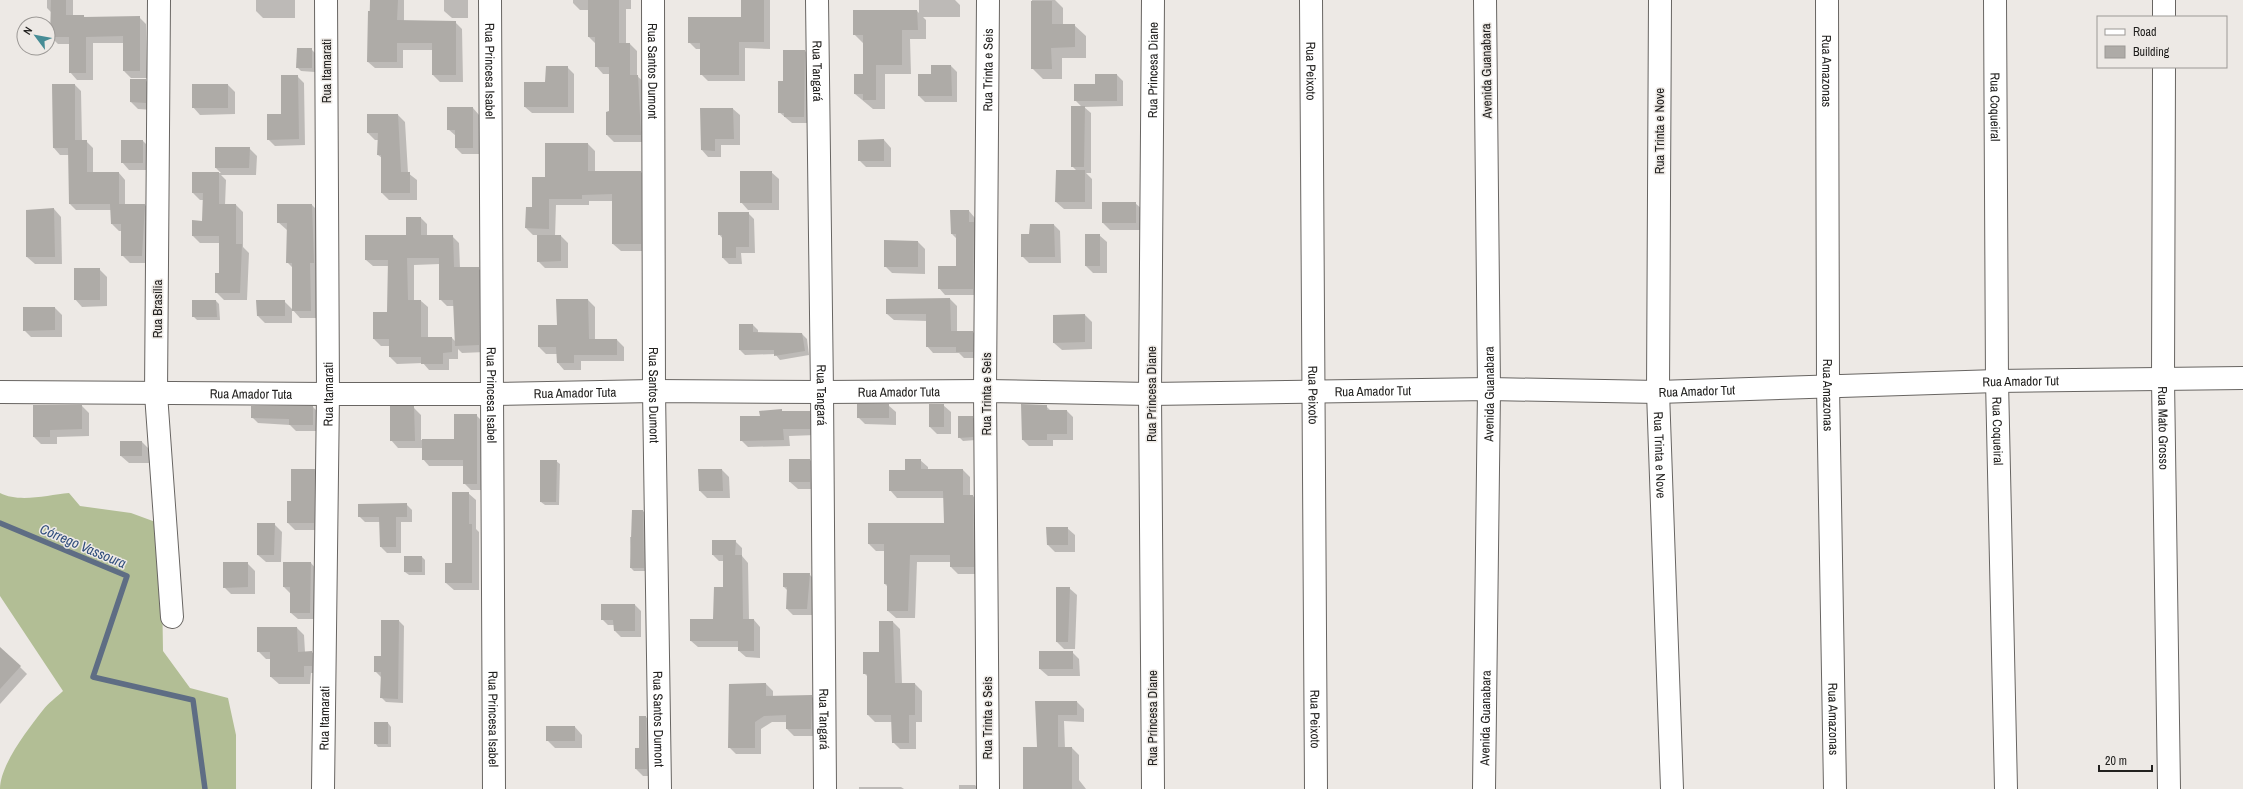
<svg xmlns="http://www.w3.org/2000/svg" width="2243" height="789" font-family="'Archivo Narrow',sans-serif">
	<rect width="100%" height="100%" fill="#ede9e5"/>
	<path fill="#b2be95" d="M0,493C19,503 48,495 69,493L80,506L131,513L161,524L163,651L190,688L228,698L236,735V789H0C0,765 28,729 43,710C48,703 57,697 63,691L0,596Z"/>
	<g fill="#0003" fill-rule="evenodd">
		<path d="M47,0H73V16H83L86,18L139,17L146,24L147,78H131L124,71V43H93V80H77L70,72V44H58L51,37L52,13L47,8Z"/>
		<path d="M256,0H295V18H263L256,11Z"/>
		<path d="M370,0H404V21L455,22L462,29L463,82H440L433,75V50H403V68H375L368,62Z"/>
		<path d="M444,0H468V18H452L444,11Z"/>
		<path d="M573,0H631V9H626V44H630L637,51V76L645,83L648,142H614L607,135L610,112V74H603L596,66V44L589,37V10H580L573,3Z"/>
		<path d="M742,0H770V49L745,48V81H708L701,74V49H696L689,42L742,18Z"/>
		<path d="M919,0H955L960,5V17H923L926,20V39H910L911,74H885V109H873L855,94L864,75V44L854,34L917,11L919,13Z"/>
		<path d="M1032,0H1055L1063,8V25H1074L1086,36V58H1062V79H1043L1032,68Z"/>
		<path d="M311,49L315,53V72L301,71L298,68Z"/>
		<path d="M805,51L811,57L810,123H792L779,112L784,82Z"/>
		<path d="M951,66L957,72V102H925L919,96L932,75Z"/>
		<path d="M567,67L574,74V113H532L525,107L546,83Z"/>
		<path d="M1117,75L1123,81V106L1084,107L1091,113V173H1086L1092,179V209H1064L1056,202L1077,171L1072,166L1082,107L1075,100L1096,85Z"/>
		<path d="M297,76L304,83L305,145L275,146L268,139L282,115Z"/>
		<path d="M145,80L153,87V110L138,109L131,102Z"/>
		<path d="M75,85L81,91L82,141H86L93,148V173H119L125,180V205H145L152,212L149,263H130L122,255V231H119L112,224V210H76L70,204L69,155H60L54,148Z"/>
		<path d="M228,85L235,92V114L200,115L193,107Z"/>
		<path d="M473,108L479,115V154H462L456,148V136L448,129Z"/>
		<path d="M733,109L740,115V145H721V157H708L702,150Z"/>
		<path d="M398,115L405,122L408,173L417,180V200H389L382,193V158L378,155V140H375L368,133Z"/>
		<path d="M884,140L891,148V167H866L859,160Z"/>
		<path d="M143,141L150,148V170H129L122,162Z"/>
		<path d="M588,144L595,151V172H641L648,179V251H621L613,244V201H589V205H556L555,236H561L568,243V268H545L538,261V235H533L526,228L546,178Z"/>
		<path d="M249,148L257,156L256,175H221L226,180L225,205H236L243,212V247L249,253L247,300H224L216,292L220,274V243H200L193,236L203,222L204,200H200L193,193V173H221L216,168Z"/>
		<path d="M771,172L779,179V210H748L741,202Z"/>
		<path d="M1135,203L1143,210V230H1110L1103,223Z"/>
		<path d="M312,205L319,212L318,318H300L292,309V323H265L258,316L284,301L293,310V268L287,262V230L278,222Z"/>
		<path d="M54,209L61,217L62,264H35L27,257Z"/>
		<path d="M969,211L975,218L979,295H945L939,288L957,267V239L952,234Z"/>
		<path d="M748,213L754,219L755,253H741L742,264H729L723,258V239L719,234Z"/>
		<path d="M421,218L427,224V236H452L459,243L460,268H478L485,275V352L462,353L458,349V359H449V370H429L423,363L397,364L390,357V346H381L374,339L388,313L389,266H373L366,260L407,236ZM440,264V299L447,306H455V341L452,338H428V307L421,301H414V265Z"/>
		<path d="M1054,225L1060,231L1061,263H1029L1022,256Z"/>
		<path d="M1099,235L1107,242V273H1093L1086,266Z"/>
		<path d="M918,242L925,249V274L892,273L885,266Z"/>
		<path d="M99,269L107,277V306L82,307L75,299Z"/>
		<path d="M950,299L957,306V332H973L979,338V358H964L959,353H933L927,346V321L894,320L887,314V300Z"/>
		<path d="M588,300L595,307V340H617L624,347V361H581V370H564L558,363V354H546L539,347L558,326Z"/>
		<path d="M216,301L219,304L220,320H197L193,316Z"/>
		<path d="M55,308L62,315V337H31L24,330Z"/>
		<path d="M1085,315L1092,322V349L1062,350L1054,343Z"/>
		<path d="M753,325L758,330V334H802L807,339L809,355L780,360L775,354L745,355L740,350Z"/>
		<path d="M888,405L896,412V425L865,424L858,417Z"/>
		<path d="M943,405L951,412V434H937L930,427Z"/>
		<path d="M82,406L89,413V436L57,437V444H41L34,437Z"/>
		<path d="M1046,406L1051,411H1067L1073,417V440H1053V446H1029L1023,440Z"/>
		<path d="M313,407L319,413V431H296L290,425L258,423L252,417Z"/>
		<path d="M391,408H414L421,415V440H455L476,415L483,422V490H471L464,483V466H429L423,459V448H398L391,440Z"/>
		<path d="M783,412H809L816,419V435L789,436L790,446L748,447L741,440L761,417Z"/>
		<path d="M972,417L976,420V440L963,441L959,437Z"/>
		<path d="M142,442L149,449V463H129L121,456Z"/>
		<path d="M790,460H810L817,467V489H798L790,482Z"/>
		<path d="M920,460L928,467V470H963L970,477V496H973L980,504L981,574H958L951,567V562H917L915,618H896L888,611V587L885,584V551H876L869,544L945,524L944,498H897L890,490L906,471Z"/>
		<path d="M556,461L560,464L559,505H545L541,502Z"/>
		<path d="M314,470L321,477V530H295L288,523L292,502Z"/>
		<path d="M722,470L729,477L730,498H707L700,491Z"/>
		<path d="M468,493L476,500V529L479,532V590H454L446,583L453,564Z"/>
		<path d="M406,504L412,510V522H401V553H387L381,547L380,522H365L359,516Z"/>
		<path d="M643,511L646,514L647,571H634L631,568L630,537H633Z"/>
		<path d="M274,524L282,532L281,562H266L258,555Z"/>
		<path d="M1067,528L1075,535V552H1055L1048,545Z"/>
		<path d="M735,541L742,548V556L748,563L749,620H754L760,627V658L746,657L739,651V647H698L691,641L714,620L724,588V561H719L713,555Z"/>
		<path d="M405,557H422L425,560V575H409L405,572Z"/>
		<path d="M247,563L255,571V594H231L224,587Z"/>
		<path d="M284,563H311L317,570L316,619H298L291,613L290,593L284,587Z"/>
		<path d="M809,574L815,580L813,615H793L787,609L788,591L784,587Z"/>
		<path d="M1069,588L1077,595L1075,649H1064L1057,642Z"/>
		<path d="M635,605L641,611V637H621L615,631L614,625H608L602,619Z"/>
		<path d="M399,621L404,626L403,703L386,702L381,697V677L375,671Z"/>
		<path d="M893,622L900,629L902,684H915L922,691V722H916V749H900L893,742V722H875L868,715V677L864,673L880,653Z"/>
		<path d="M297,628L304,635L305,652H312L319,660V673H311L310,684H279L271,677V659H266L258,651Z"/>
		<path d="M1072,652L1079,659L1080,676H1048L1040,669Z"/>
		<path d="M0,655L20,667L27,674L0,704Z"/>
		<path d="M730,684H766L773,691V696H811L818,703V736H794L787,729V722H772L761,729V754H736L729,747Z"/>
		<path d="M1036,702H1077L1084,709V722L1064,721L1065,748H1072L1079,755V780L1086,789H1024L1038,748Z"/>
		<path d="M646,717L653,724L654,776H643L636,769Z"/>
		<path d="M375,723H388L391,727V747H378L375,743Z"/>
		<path d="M575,727L582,735V748H555L547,740Z"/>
		<path d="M959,785H975L979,789H959Z"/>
		<path d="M859,787H901L904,789H859Z"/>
	</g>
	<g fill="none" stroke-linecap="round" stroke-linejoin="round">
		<path stroke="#5e6d84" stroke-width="5.5" d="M0,523L127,576L93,677L193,700L205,789"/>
	</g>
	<g fill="#aeaba7">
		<path d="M51,0H66V15H84V17L140,16V71H123V36L86,37V73H69V37H50Z"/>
		<path d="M370,0H398L397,20L456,21V75H432V43H397V62H367L368,11H370Z"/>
		<path d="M588,0H619V43H630V75H638L641,135H606V112L609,111V67H595V37H588Z"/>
		<path d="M741,0H764V42H739V75H700V43H688V17H741Z"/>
		<path d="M1031,1H1052V24H1075V47L1051,48L1052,69H1031Z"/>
		<path d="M853,10H917L918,30H902V65H876V100H863V94H854V74H863V35H853Z"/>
		<path d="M297,48H312V68H296Z"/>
		<path d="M783,50H805L804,117H784V113H778V81H783Z"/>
		<path d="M931,65H951L952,96H918V74H931Z"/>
		<path d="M546,66H568V107H524V82H545Z"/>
		<path d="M1095,74H1117V101H1074V84H1095Z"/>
		<path d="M281,75H298L299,139L267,140V114H281Z"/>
		<path d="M130,79H146V103L130,102Z"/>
		<path d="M52,84H75V140H87V172H119V204H69L68,148H53Z"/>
		<rect x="192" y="84" width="36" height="24"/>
		<path d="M1071,106H1085L1084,167H1071Z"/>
		<path d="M447,107H473V148H455V130H447Z"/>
		<path d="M700,108H733L734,139H715V151L701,150Z"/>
		<path d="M367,114H398L401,172H410V193H381V155H377L378,133H367Z"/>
		<path d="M884,139V161H858V140Z"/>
		<rect x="121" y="140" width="22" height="23"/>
		<path d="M545,143H588V171H641V244H612V194L582,195V199H549V229L525,228L526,207H532V177H545Z"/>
		<path d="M215,147H250L249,168H215Z"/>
		<path d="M1056,170H1085V202H1055Z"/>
		<rect x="740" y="171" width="32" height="32"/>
		<path d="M192,172H219V204H236V244H242L240,293H215V273H219V236H192V220L202,221L203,193H192Z"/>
		<rect x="1102" y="202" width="34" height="21"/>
		<path d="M110,204H145L142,256H121V224H111Z"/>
		<path d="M277,204H312L314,263H310L311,311H292V263H286L287,223H277Z"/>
		<path d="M54,208L55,257H26V210Z"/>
		<path d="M950,210H969V222H974L973,289H938V266H956V234H951Z"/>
		<path d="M718,212H749V247H736V258H722V235H718Z"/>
		<path d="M406,217H421V235H453L454,267H479V345L455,346L453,300H439V258H407L408,300H421V337H452V352L443,353V364H421V357H389V339H373V312H387L388,260H365V235H406Z"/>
		<path d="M1030,224H1054L1055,257H1021V234H1029Z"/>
		<rect x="1085" y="234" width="15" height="32"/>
		<path d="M537,235H561V261L537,262Z"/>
		<path d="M884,240L918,241V267H884Z"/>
		<rect x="74" y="268" width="26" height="32"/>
		<path d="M950,298L951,331H973V352H956V347H926V314H886V299Z"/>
		<path d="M556,299H588L589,339H617V355H574V363H557L556,347H538V325H557Z"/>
		<path d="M192,300H216L217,317H192Z"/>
		<path d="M256,300H285V316H257Z"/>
		<path d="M23,307H55V330L23,331Z"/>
		<path d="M1085,314V342L1053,343V315Z"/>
		<path d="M739,324H753V332L802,333L805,351L774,356V350H739Z"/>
		<rect x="857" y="404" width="32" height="14"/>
		<rect x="929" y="404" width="15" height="23"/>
		<path d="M1021,404L1047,405V410H1067V434H1047V440H1022Z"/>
		<path d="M33,405H82V429L50,430V437H33Z"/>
		<path d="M251,406H313V425H289V419L251,418Z"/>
		<path d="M390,406H414L415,441H390Z"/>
		<path d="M782,409V411H810V429H783L784,440L740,441V416H760L759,411Z"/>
		<path d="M454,414H477V484H463V460H422V439H454Z"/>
		<path d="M958,416H973V437L958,438Z"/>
		<rect x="120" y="441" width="22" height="15"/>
		<rect x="789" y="459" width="21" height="23"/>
		<path d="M905,459H921V469H963V495H973L974,567H950V555H910L908,611H887V584H884V544H868V523H944L943,491H889V470H905Z"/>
		<path d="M540,460H557L556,502H540Z"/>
		<path d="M291,469H315L314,523H287V501H291Z"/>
		<path d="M698,469H722L723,491H699Z"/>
		<path d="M452,492H469V524H472V583H445V563H452Z"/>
		<path d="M407,503V517H396V547H380L379,517H358V504Z"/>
		<path d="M632,510H643L644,568H630Z"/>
		<path d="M257,523H275L274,555H257Z"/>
		<path d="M1046,527H1068V545H1047Z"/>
		<path d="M712,540H736L735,555H742L743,619H754V651H738V641H690V619H713L714,587H723V555H712Z"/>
		<rect x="404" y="556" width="18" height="16"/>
		<path d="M223,562H248V587L223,588Z"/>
		<path d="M283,562H311L310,613H290V587H283Z"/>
		<path d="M783,573H810L807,609H786L787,587H783Z"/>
		<path d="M1056,587H1070L1068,642H1056Z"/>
		<path d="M601,604H635V631H614L613,620H601Z"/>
		<path d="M381,620H399L398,699L380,698L381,672H374V656H381Z"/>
		<path d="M879,621H893L895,683H915V715H909V743H892L891,715H867V674H863V652H879Z"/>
		<path d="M257,627H297L298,652L312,651V666H304V677H270V652H257Z"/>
		<path d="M0,647L21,666L0,689Z"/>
		<rect x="1039" y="651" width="34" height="18"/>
		<path d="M766,683V696L812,695L811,729H786V715L764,716L755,722V748H728L729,684Z"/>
		<path d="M1035,701H1077V715H1058V747H1072V789H1023V747H1037Z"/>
		<path d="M639,716H646L647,769H635V748H639Z"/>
		<rect x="374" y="722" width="14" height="22"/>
		<rect x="546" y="726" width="29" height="15"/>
	</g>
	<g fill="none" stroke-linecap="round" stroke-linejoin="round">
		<g stroke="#686562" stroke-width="24">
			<g id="minor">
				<path d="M159,0L156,394L172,617"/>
				<path id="s1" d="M490,0L494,789"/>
				<path id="s2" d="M653,0L654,391L660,789"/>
				<path id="s3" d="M817,0L822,392L825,789"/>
				<path id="s4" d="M1311,0L1316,789"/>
				<path id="s5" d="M1660,0L1658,392L1672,789"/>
				<path id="s6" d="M1827,0L1828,386L1835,789"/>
				<path id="s7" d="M1995,0L1997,381L2006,789"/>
				<path d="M2164,17V0"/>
				<path id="s8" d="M2164,67L2163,380L2169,789"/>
				<path id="s9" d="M0,392L328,394H494L654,391L822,392L985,391L1150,394L1489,389L1658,392L1997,381L2243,378"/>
				<path id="s10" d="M323,789L328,394L326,0"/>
				<path id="s11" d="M988,789L985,391L988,0"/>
				<path id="s12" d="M1153,789L1150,394L1153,0"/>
				<path id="s13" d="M1484,789L1489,389L1485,0"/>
			</g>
		</g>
		<use href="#minor" stroke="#fff" stroke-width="22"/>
	</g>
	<g text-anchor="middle" stroke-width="3" stroke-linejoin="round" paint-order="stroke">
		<g font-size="13" fill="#22211f" stroke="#ede9e5">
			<text transform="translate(326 71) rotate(-90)" y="5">Rua Itamarati</text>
			<text dy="5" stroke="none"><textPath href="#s1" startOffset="71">Rua Princesa Isabel</textPath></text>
			<text dy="5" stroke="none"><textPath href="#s2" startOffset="71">Rua Santos Dumont</textPath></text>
			<text dy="5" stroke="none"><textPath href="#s3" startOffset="71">Rua Tangará</textPath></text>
			<text dy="5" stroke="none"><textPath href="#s11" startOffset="719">Rua Trinta e Seis</textPath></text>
			<text dy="5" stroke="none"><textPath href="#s12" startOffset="719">Rua Princesa Diane</textPath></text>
			<text dy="5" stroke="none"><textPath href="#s4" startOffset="71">Rua Peixoto</textPath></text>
			<text transform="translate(1486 71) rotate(-91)" y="5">Avenida Guanabara</text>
			<text dy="5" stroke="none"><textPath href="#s6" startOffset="71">Rua Amazonas</textPath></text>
			<text dy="5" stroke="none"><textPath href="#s7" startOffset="107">Rua Coqueiral</textPath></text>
			<text transform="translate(1659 131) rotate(-90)" y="5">Rua Trinta e Nove</text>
			<text transform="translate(157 309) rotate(-90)" y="5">Rua Brasília</text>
			<text dy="5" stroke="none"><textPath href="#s9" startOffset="2021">Rua Amador Tut</textPath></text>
			<text dy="5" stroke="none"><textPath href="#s9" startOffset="1697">Rua Amador Tut</textPath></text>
			<text dy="5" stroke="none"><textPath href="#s9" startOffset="1373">Rua Amador Tut</textPath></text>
			<text dy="5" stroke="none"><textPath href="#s9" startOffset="575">Rua Amador Tuta</textPath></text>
			<text dy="5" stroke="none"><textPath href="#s9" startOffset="899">Rua Amador Tuta</textPath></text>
			<text dy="5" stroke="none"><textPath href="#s9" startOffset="251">Rua Amador Tuta</textPath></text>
			<text dy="5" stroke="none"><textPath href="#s1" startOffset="395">Rua Princesa Isabel</textPath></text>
			<text dy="5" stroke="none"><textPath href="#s3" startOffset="395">Rua Tangará</textPath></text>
			<text transform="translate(986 394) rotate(-90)" y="5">Rua Trinta e Seis</text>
			<text transform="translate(1151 394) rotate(-90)" y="5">Rua Princesa Diane</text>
			<text dy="5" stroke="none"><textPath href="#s10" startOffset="395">Rua Itamarati</textPath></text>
			<text dy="5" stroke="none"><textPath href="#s2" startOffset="395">Rua Santos Dumont</textPath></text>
			<text dy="5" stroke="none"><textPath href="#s4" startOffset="395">Rua Peixoto</textPath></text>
			<text dy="5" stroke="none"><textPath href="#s13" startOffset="395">Avenida Guanabara</textPath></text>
			<text dy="5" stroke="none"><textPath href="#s6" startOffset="395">Rua Amazonas</textPath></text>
			<text dy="5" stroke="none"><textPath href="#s8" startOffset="361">Rua Mato Grosso</textPath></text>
			<text dy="5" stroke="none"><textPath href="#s7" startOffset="431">Rua Coqueiral</textPath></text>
			<text dy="5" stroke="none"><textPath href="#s5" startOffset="455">Rua Trinta e Nove</textPath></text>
			<text dy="5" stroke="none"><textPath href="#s10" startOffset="71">Rua Itamarati</textPath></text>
			<text dy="5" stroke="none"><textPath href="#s1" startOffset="719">Rua Princesa Isabel</textPath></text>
			<text dy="5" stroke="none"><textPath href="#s2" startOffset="719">Rua Santos Dumont</textPath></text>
			<text dy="5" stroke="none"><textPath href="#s3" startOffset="719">Rua Tangará</textPath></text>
			<text transform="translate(987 718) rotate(-90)" y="5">Rua Trinta e Seis</text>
			<text transform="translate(1152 718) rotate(-90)" y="5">Rua Princesa Diane</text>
			<text dy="5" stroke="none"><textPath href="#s4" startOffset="719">Rua Peixoto</textPath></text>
			<text dy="5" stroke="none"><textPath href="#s13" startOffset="71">Avenida Guanabara</textPath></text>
			<text dy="5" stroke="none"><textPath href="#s6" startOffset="719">Rua Amazonas</textPath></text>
		</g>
		<g font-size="14" font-style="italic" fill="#304e7d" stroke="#ede9e5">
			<text transform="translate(83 546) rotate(23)" y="5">Córrego Vassoura</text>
		</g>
	</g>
	<rect x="2097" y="16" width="130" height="52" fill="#ede9e5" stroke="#9c9996"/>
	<rect x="2105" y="29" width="20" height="6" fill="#ffffff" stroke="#9c9996"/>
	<text x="2133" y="36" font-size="12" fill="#22211f">Road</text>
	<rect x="2105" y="46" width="20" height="12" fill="#aeaba7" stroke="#9c9996"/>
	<text x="2133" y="56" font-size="12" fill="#22211f">Building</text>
	<g transform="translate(36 36) rotate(302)"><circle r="19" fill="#ede9e5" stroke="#9c9996"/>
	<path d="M0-3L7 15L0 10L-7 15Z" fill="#468c95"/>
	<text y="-6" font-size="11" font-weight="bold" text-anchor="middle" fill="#22211f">N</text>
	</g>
	<path d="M2099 765v6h53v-6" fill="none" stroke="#22211f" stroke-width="2"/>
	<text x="2105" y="765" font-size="12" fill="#22211f" stroke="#ede9e5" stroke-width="3" paint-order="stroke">20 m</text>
</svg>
